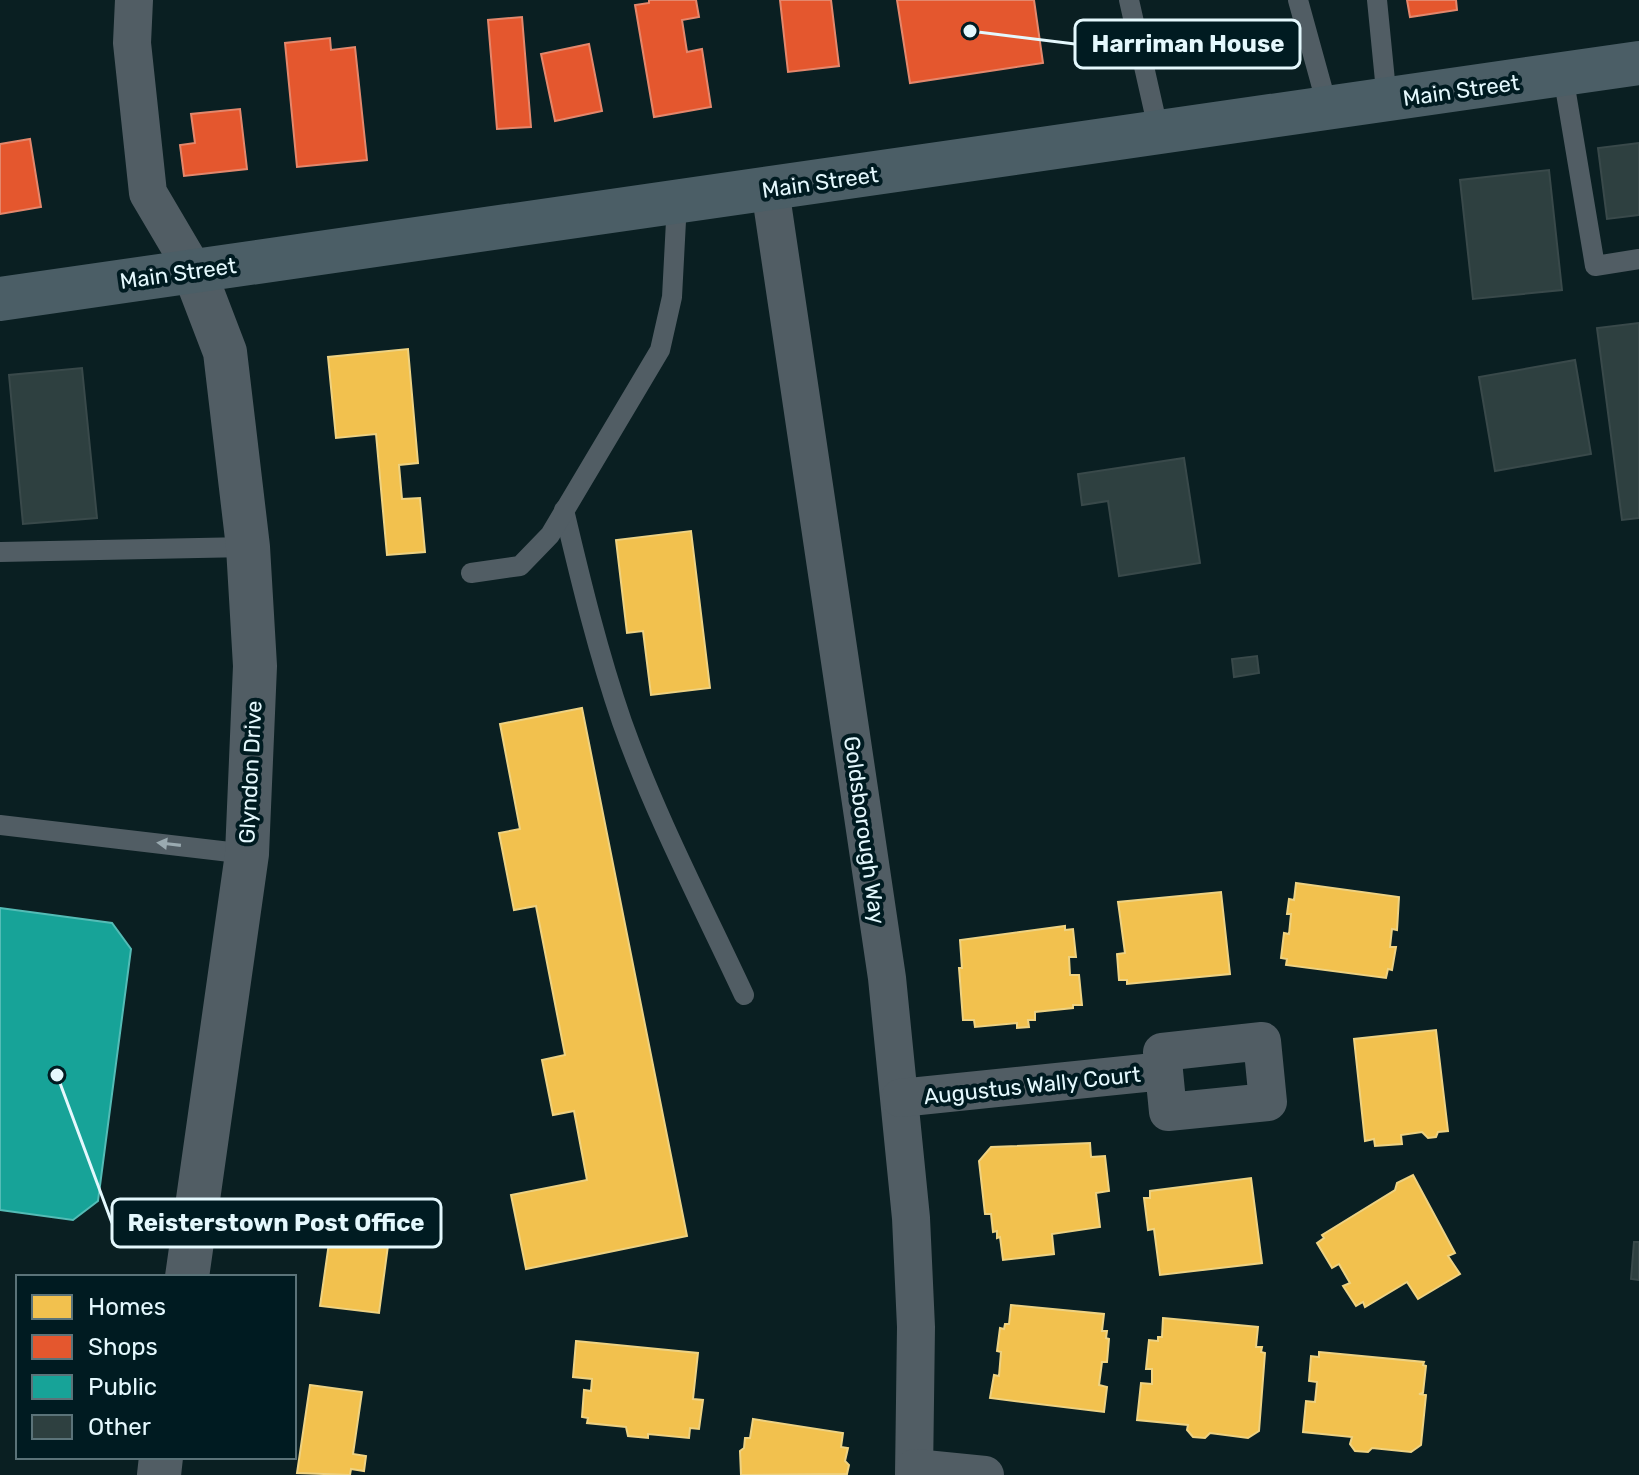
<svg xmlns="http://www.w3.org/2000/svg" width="1639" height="1475" font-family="Rubik,sans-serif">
	<rect width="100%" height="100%" fill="#0a1f22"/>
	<g fill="#f2c14e" stroke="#eed282" stroke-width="2">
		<path d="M408,349L418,463L399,465L402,499L420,498L425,552L387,555L376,434L336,438L328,357Z"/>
		<path d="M691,531L710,688L651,695L643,631L627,633L616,540Z"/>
		<path d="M582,708L687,1236L526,1269L511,1195L587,1180L574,1111L553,1115L542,1060L565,1055L536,906L514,910L499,833L520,829L500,724Z"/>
		<path d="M1296,883L1399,897L1397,930L1392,929L1390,947H1396L1392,970L1388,969L1386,978L1286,965L1287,959L1281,958L1284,933L1289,934L1291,914H1287L1289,899L1294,900Z"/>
		<path d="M1221,892L1230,974L1127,984V980H1119L1117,954L1125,953L1118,902Z"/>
		<path d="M1065,926V930L1073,929L1076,957H1069L1070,975H1079L1082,1005H1073V1008L1035,1012V1020H1028L1029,1027L1017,1028V1023L975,1027L974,1020H963L959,968H962L960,940Z"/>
		<path d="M1436,1030L1448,1131L1438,1132L1436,1137L1428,1138L1422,1132L1401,1135L1402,1144L1375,1146L1374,1139L1365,1141L1354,1039Z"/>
		<path d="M1090,1143L1091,1157L1105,1156L1109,1191L1096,1193L1100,1227L1052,1234L1054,1254L1003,1260L1000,1237L997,1238V1231L993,1232L991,1214H985L979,1161L991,1147Z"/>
		<path d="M1413,1175L1455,1253L1448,1256L1460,1274L1418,1299L1407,1282L1365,1307L1363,1302L1356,1306L1343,1286L1350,1283L1339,1264L1332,1268L1317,1243L1324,1238L1322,1235L1395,1190L1397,1183Z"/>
		<path d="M1251,1178L1262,1263L1160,1275L1154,1229L1148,1230L1144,1198H1150V1191Z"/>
		<path d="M333,1215L391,1223L379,1313L320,1306Z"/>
		<path d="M1011,1305L1104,1314L1102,1331H1107L1106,1338L1109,1339L1107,1362H1102L1099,1385L1107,1387L1104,1412L990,1398L994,1375L999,1376L1001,1352L997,1351L1000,1328L1004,1329L1005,1324H1009Z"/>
		<path d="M1163,1318L1258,1327L1256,1347H1262L1261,1352L1265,1353L1259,1431L1248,1438L1210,1433L1205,1438L1193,1437L1187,1430L1188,1425L1137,1420L1141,1383L1152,1384V1369H1146L1149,1340L1158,1341V1337H1162Z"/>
		<path d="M576,1341L698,1353L693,1399L703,1400L699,1429L690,1428L689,1438L648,1434V1438L628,1436L626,1427L587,1423L588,1418L582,1417L584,1390L591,1391L592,1379L573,1377Z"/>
		<path d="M1319,1352L1424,1362L1423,1365L1426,1366L1423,1393L1419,1394L1426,1395L1421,1445L1411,1452L1372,1448L1368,1452L1355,1451L1350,1444L1352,1437L1303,1432L1306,1401L1315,1402L1317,1382L1309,1381L1311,1356L1319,1357Z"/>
		<path d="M310,1385L362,1392L353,1454L366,1456L364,1471L351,1469L350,1475L297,1473Z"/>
		<path d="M753,1419L843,1433L841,1447L848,1448L845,1461L849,1465L847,1474L741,1475L740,1451L744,1448L745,1438H750Z"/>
	</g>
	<g fill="#e4572e" stroke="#e4876c" stroke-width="2">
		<path d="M649,0H696L699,17L682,20L687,52L702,49L711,107L654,117L635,5L649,3Z"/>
		<path d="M780,0H831L839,66L788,72Z"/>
		<path d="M897,0H1034L1043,63L910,83Z"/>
		<path d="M1407,0H1456L1457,10L1410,17Z"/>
		<path d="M522,17L531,127L497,129L488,20Z"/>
		<path d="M330,38L331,50L355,47L367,160L297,167L285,43Z"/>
		<path d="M589,44L602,111L555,121L541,54Z"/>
		<path d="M240,109L247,169L184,176L180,145L195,143L191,114Z"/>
		<path d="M30,139L41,207L0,214V144Z"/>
	</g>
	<path fill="#17a398" stroke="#54bcb6" stroke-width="2" d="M0,908L112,923L131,949L98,1201L73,1220L0,1210Z"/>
	<g fill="#2e4040" stroke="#39494a" stroke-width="2">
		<path d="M1639,143V215L1607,219L1598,148Z"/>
		<path d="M1549,170L1562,290L1473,299L1460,180Z"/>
		<path d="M1639,323V518L1622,520L1597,328Z"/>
		<path d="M1575,360L1591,454L1495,471L1479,377Z"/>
		<path d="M82,368L97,518L23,524L9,375Z"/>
		<path d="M1184,458L1200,563L1119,576L1108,501L1082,505L1078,474Z"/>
		<path d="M1257,656L1259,673L1234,677L1232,659Z"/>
		<path d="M1634,1242H1639V1280L1631,1279Z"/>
	</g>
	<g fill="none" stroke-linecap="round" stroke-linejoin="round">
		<g stroke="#515d64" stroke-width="20">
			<path d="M1129,0L1159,133"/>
			<path d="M1298,0L1328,109"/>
			<path d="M1377,0L1387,101"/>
			<path d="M1563,75L1595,266L1639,259"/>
			<path d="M564,510C581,582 598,652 622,722C655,815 702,905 744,995"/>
			<path d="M0,552L248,547"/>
			<path d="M471,573L520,566L550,535L660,350L672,297L677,202"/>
			<path d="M0,825L247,854"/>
		</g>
		<g stroke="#515d64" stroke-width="38">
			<path d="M134,0L132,43L148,193L194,271"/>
			<path d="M770,189L887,978L911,1218L916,1327L914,1475"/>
			<path d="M900,1098L1164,1071L1168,1112L1268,1102L1262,1041L1162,1052L1164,1071"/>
			<path d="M915,1468L985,1475"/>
		</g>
		<g stroke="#515d64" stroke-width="44">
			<path d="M187,1277L247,854L255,666L248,547L225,352L194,271"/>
			<path d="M159,1475L161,1457"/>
		</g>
		<path stroke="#4b5e66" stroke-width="44" d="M0,299L1639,63"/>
	</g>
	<defs><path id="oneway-solid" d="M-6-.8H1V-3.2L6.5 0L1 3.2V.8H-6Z" transform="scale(2)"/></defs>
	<use fill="#9aaab0" href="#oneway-solid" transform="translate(169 844) rotate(-173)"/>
	<g text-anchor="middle" stroke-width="8" stroke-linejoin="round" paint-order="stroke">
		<g font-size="22" fill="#e4f8fd" stroke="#001b21">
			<text transform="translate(1461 90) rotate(-8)" y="8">Main Street</text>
			<text transform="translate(820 182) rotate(-8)" y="8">Main Street</text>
			<text transform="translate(178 273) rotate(-8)" y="8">Main Street</text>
			<text transform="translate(250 772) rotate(-87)" y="8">Glyndon Drive</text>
			<text transform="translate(865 830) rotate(82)" y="8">Goldsborough Way</text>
			<text transform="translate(1032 1085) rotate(-6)" y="8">Augustus Wally Court</text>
		</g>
	</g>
	<path fill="none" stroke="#e4f8fd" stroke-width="3" d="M970 31L1075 44M57 1075L112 1223"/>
	<g fill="#e4f8fd" stroke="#001b21" stroke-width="3">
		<circle cx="970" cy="31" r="8"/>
		<circle cx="57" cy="1075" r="8"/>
	</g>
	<g fill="#001b21" stroke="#e4f8fd" stroke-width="3">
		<rect x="1075" y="20" width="225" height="48" rx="8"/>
		<rect x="112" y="1199" width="329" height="48" rx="8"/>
	</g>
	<g font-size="24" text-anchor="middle" font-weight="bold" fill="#e4f8fd">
		<text x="1188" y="52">Harriman House</text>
		<text x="276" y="1231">Reisterstown Post Office</text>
	</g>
	<rect x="16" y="1275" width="280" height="184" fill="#001b21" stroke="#5b7379" stroke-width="2"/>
	<rect x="32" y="1295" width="40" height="24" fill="#f2c14e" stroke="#5b7379" stroke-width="2"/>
	<text x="88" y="1315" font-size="24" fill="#e4f8fd">Homes</text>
	<rect x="32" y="1335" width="40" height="24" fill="#e4572e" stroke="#5b7379" stroke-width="2"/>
	<text x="88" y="1355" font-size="24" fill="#e4f8fd">Shops</text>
	<rect x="32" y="1375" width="40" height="24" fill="#17a398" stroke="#5b7379" stroke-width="2"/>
	<text x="88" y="1395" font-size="24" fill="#e4f8fd">Public</text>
	<rect x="32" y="1415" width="40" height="24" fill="#2e4040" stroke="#5b7379" stroke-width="2"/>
	<text x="88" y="1435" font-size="24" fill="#e4f8fd">Other</text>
</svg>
